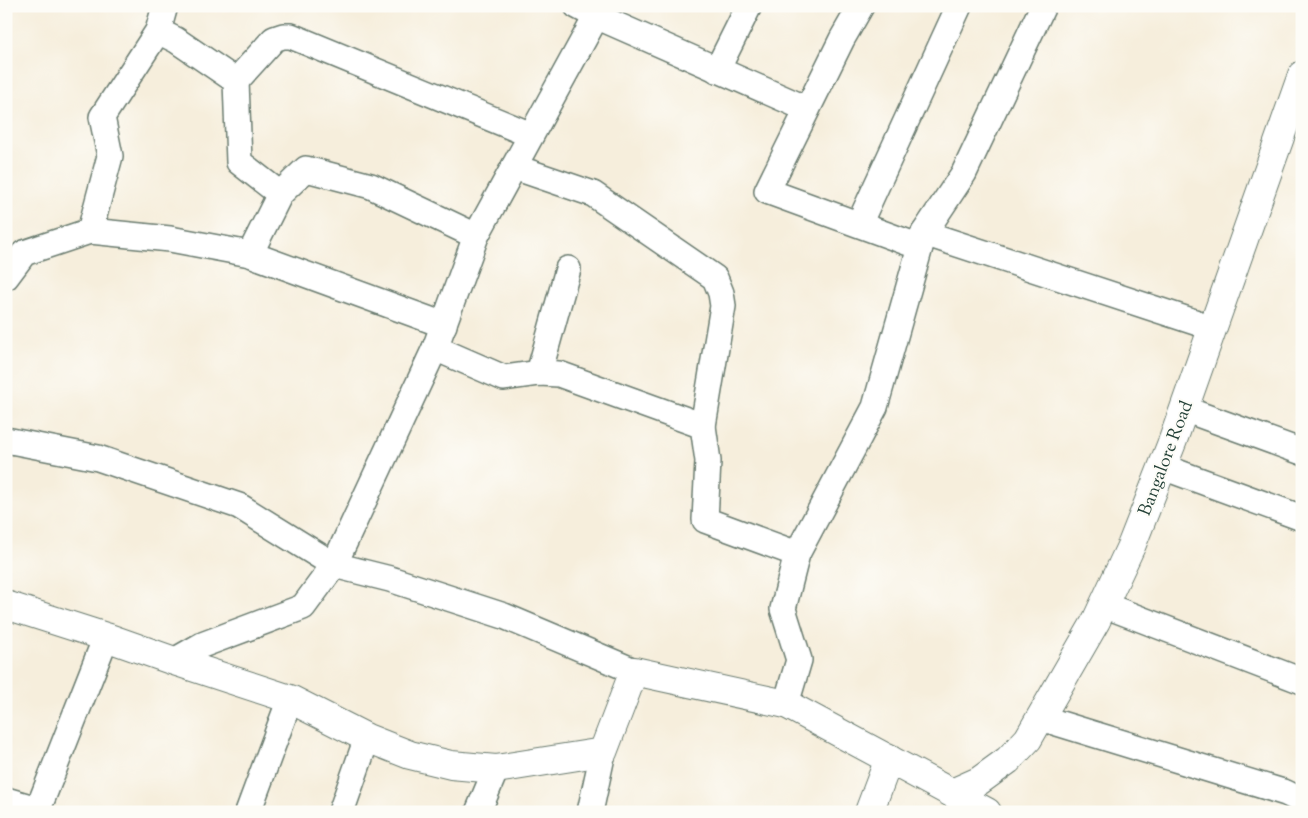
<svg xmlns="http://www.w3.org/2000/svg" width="1308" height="818" font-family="'Sorts Mill Goudy',serif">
	<rect width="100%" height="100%" fill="#fdfcf7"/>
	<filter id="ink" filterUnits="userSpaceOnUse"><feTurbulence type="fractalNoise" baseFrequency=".02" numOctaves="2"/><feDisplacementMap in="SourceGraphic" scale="10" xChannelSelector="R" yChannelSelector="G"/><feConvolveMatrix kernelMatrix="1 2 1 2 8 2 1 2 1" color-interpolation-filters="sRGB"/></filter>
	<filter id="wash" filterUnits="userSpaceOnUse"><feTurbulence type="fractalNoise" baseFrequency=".0096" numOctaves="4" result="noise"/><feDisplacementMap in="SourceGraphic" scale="20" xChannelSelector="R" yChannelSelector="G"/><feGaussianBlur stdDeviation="1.12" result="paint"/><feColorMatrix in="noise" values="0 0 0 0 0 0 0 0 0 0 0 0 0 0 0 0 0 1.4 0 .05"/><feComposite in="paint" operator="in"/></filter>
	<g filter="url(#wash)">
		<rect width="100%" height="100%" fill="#f6eedc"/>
	</g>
	<g filter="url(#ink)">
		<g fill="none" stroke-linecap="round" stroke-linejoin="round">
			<g stroke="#6a7b6f" stroke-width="28">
				<g id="street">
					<path d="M577,6L596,16L807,109"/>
					<path d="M861,6L842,39L767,191L920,247"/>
					<path d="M1043,6L964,173L924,233L1213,328"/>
					<path d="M158,31L176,40L236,81L239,162L280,194"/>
					<path d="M717,70L749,6"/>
					<path d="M236,81L274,39L283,36H291L531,135"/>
					<path d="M514,167L593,194L715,278L721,293L723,306L703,426"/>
					<path d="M859,224L959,6"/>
					<path d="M90,231L170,239L250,254L444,325"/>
					<path d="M250,254L280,194L306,169L371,186L476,236"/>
					<path d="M6,277L24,253L90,231L110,156L102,117L158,31L165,6"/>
					<path d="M435,348L504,378L539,373L559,374L703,426L708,461L705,520L797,554"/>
					<path d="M539,373L568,269"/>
					<path d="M1184,409L1302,452"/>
					<path d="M6,440L98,458L239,506L334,565L390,579L504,616L634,671"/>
					<path d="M1163,467L1302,518"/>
					<path d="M1104,605L1302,681"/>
					<path d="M174,661L202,645L303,607L334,565L435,348L476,236L602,6"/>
					<path d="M786,704L799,660L783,609L797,554L875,407L924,233"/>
					<path d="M1041,718L1286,793L1302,801"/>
					<path d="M6,800L37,809"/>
					<path d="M37,812L106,637"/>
					<path d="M248,812L290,699"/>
					<path d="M341,812L367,738"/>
					<path d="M478,812L496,769"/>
					<path d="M590,812L603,752"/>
				</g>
			</g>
			<g stroke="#6a7b6f" stroke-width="30">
				<g id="secondary">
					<path d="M952,793L979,781L1008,760L1028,739L1096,621L1132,544L1173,440L1302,75"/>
					<path d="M869,812L889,759"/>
				</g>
			</g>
			<g stroke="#6a7b6f" stroke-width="30">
				<path id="primary" d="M6,605L106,637L174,661L290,699L367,738L410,755L451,765L496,769L603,752L634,671L786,704L987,812"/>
			</g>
			<use href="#street" stroke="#fff" stroke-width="25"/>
			<use href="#secondary" stroke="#fff" stroke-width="28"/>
			<use href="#primary" stroke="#fff" stroke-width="28"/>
		</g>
	</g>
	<g text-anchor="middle" stroke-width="4" stroke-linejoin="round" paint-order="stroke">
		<g font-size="18" fill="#1f3d34" stroke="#fdfcf7">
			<text transform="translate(1165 458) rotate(-69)" y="6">Bangalore Road</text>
		</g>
	</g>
	<rect width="1308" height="818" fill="none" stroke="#fdfcf7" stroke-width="25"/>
</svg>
